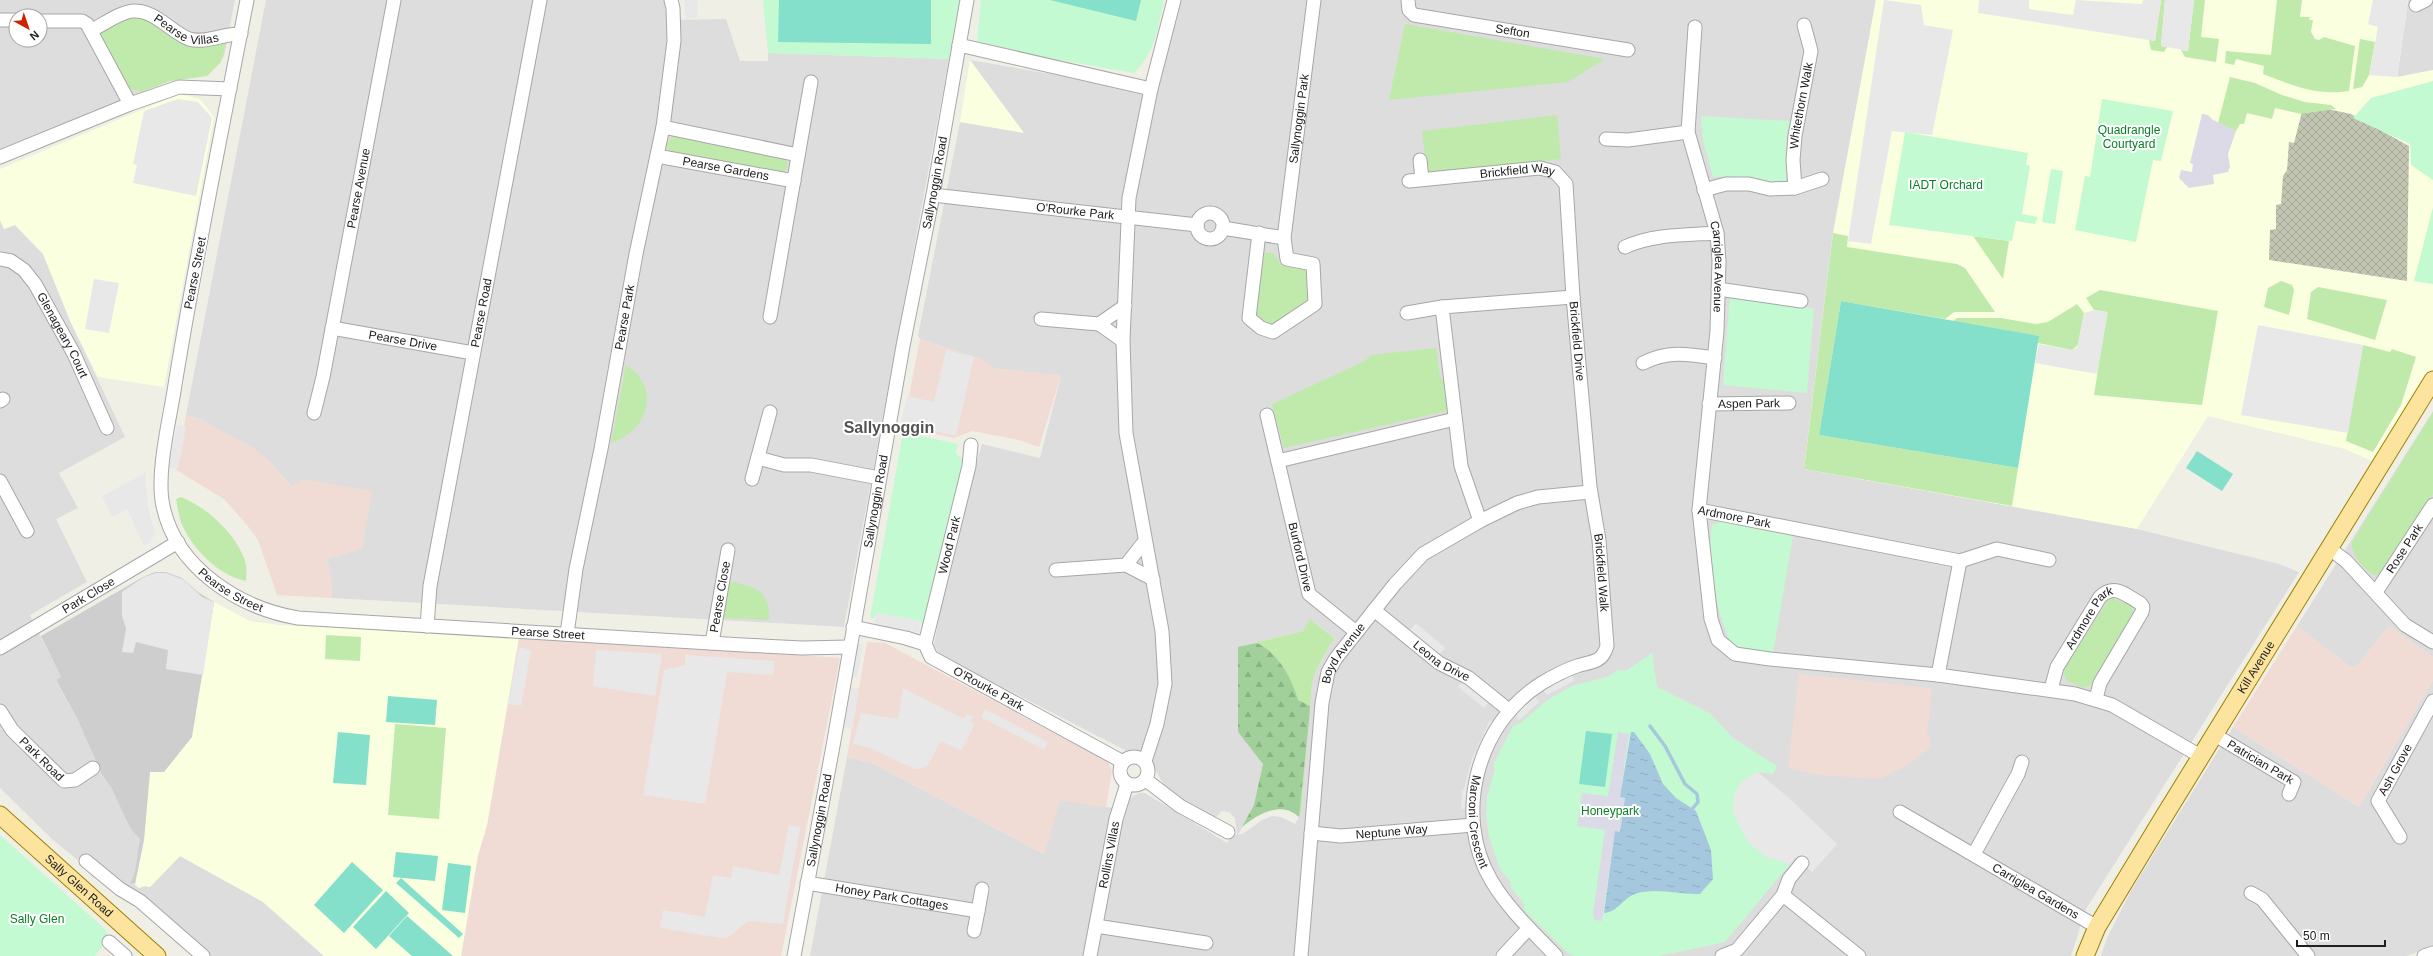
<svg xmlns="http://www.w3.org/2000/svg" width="2433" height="956" font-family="Helvetica,sans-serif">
	<defs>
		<pattern id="construction-cross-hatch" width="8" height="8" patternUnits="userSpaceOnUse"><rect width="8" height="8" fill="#c2c5b1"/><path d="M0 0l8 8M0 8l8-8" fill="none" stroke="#a6a998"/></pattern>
		<pattern id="forest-firs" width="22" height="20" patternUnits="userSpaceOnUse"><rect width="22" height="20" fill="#a1d09b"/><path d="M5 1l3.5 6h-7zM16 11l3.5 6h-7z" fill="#8ab285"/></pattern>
		<pattern id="water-ripples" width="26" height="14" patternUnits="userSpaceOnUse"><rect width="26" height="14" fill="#a6c8de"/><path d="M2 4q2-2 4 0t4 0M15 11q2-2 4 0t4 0" fill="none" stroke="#8facbe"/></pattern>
	</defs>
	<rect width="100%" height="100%" fill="#f0efe6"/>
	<g fill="#dedddd" fill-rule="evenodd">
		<path d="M0,0H235L224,56L207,76L170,81L0,149ZM16,16H40V40H16Z"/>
		<path d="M266,0H664L667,20L726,19L740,61H768V53L949,59L844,627L332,598L331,580L327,559L289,484L266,458L204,421L186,415Z"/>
		<path d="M1181,0H1876L1833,233L1804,469L2137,529L2279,564L2299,572L2086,909L2071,956H810L847,757L874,764L1044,854L1060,799L1125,810L1130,798L1139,793H1145L1227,843L1232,835H1237L1235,818L1229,812L1222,811L1214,819L1167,790L1152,764L940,655L934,645L952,543L982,444L1040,458L1061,376L993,368L983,360L920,339L918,336L960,122L1023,132L970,60L1062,76L1155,98ZM1313,621L1334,638L1316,670L1312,683L1299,817L1295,824L1281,817L1272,816L1262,820L1244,833L1238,835L1254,805L1263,764L1238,732V647L1303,631ZM1837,844L1812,872L1795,857Z"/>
		<path d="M2408,0H2433V70L2397,77Z"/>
		<path d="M0,220L4,229L15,225L43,254L71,323L125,437L59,473L78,508L56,519L87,582L30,615L61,677L56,681L77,718L102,775L111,787L130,828L141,839L135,871L130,882L139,888L144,886L150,887L180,856L263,902L324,956H196L138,905L118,893L52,839L0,788Z"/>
		<path d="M2433,411V657L2389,626L2356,667L2349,666L2297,626Z"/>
		<path d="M2433,680V946L2407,956H2101L2107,938L2132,889L2233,727L2359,807Z"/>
	</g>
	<g fill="#f1dbd5">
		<path d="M920,339L983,360L993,368L1061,376L1039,447L1019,440L972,431L954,438L903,427Z"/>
		<path d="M186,415L204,421L252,447L266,458L291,487L303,479L372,491L362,549L327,559L331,580L332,598L277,595L258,540L247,525L224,499L176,470Z"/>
		<path d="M2297,626L2349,666L2356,667L2389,626L2433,657V680L2359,807L2233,727Z"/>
		<path d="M530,635L840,658L781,956H461L478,855L487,825L519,637Z"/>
		<path d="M867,642L885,643L1107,761L1112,770L1106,808L1060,800L1044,854L874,764L847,757Z"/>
		<path d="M1799,674L1932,688L1927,735L1930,736V748L1903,768L1879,779L1818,775L1788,768Z"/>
	</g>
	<g fill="#faffe0">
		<path d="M1876,0H2408L2397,77L2433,70V380L2381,465L2345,449L2208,416L2137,529L1804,469L1833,233Z"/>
		<path d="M970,60L1024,133L960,122Z"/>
		<path d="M180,94L200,99L214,117L164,387L98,377L71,323L43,254L15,225L4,229L0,220V169Z"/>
		<path d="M214,602L250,621L279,625L519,637L487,825L478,855L461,956H324L263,902L180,856L150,887L144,886L139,888L135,884L144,840L150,771L203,675Z"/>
	</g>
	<path fill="#cecece" d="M155,572H166L182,578L198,592L214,602L192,737L164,772H150L144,840L135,884L130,883L135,871L140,839L130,828L111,787L102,775L77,718L56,680L61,677L41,636L143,577Z"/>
	<path fill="url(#construction-cross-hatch)" d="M2304,104L2351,114L2409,146L2407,281L2269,260L2270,230L2276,229V205L2281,204L2283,176L2287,170L2289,142L2294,143Z"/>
	<g fill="#c0eaac">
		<path d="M2161,0H2165L2161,46L2167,47L2164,52L2151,50L2149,40L2155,41Z"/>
		<path d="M2194,0H2205L2201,37L2219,39L2216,62L2185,57L2181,50L2188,51Z"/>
		<path d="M2277,0H2302L2300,17H2310L2309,20H2313L2311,32L2315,39L2319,40L2324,37L2355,46L2349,91C2316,96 2294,86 2263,74L2264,66L2236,59L2234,65L2225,63L2226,51L2271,55Z"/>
		<path d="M141,14L180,39L227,40L221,62L207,76L170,81L141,92L130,89L101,35C107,21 127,18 141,14Z"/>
		<path d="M1405,24L1605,59L1568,82L1389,100Z"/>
		<path d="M2360,39L2375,42L2369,75L2362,87L2353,89Z"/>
		<path d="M2230,77L2255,83L2282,95L2305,102L2331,105L2336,109L2301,114L2275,108L2272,119L2247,113L2244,124H2240L2236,131L2218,123Z"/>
		<path d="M1557,115L1561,159L1427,174L1422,131Z"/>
		<path d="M674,134L786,158L788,167L782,173L671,154L666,145Z"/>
		<path d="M1833,233L1848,236L1847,247L1957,264L1965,268L1995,312H1954L1945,319L1841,301L1819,435L2018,468L2012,506L1804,469Z"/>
		<path d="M1973,236L2009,241L2003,279Z"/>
		<path d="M1263,253H1274L1280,264L1306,269L1309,274L1311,299L1273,326L1264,325L1254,314Z"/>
		<path d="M2281,281L2292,285L2294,290L2289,315L2264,307L2268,288Z"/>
		<path d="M2318,287L2387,300L2375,340L2307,319L2311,292Z"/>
		<path d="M2100,290L2218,311L2202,405L2094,395L2107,312L2094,310L2086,298Z"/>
		<path d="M2077,304L2084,313L2078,345L2072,350L2038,343V336L1953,321L1957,318H2001L2036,324L2048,322Z"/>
		<path d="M2363,345L2390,352L2392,349L2416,357L2401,405L2373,452L2346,441Z"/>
		<path d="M1436,348L1440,376L1445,383L1447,411L1284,448L1272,404L1365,361L1371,355Z"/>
		<path d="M626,365C662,387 648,432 611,443Z"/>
		<path d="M2433,412V494L2387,566L2379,574L2374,575C2364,570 2350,553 2352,542Z"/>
		<path d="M181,497C207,507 240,537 246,565C247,570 246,576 246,581C220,576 196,552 184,529C179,520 178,509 176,499Z"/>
		<path d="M728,581C756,587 770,589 769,620L722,618Z"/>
		<path d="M2110,597L2131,606L2134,616L2091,685L2084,688L2067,681L2063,671Z"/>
		<path d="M1310,619L1334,638L1316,670L1312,683L1301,812L1299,817C1282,799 1257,814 1242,827L1254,805L1263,764L1238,732V647L1303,631Z"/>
		<path d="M326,635L361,637L360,661L325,659Z"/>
		<path d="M395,724L446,728L439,819L388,815Z"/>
	</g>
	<path fill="url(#forest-firs)" d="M1257,643C1279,654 1291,677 1298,700L1310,706L1309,720L1299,817C1282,800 1257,814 1242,827L1254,805L1263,764L1238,732V647Z"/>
	<g fill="#c4fad1">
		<path d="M763,0H960L949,59L768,53Z"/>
		<path d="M981,0H1164C1158,28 1155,53 1134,73L1042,57L977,41Z"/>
		<path d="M2433,81V180L2411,165L2410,144L2353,118L2371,98Z"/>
		<path d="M2102,99L2173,111L2161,161L2153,160L2136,242L2075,230L2085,176L2090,177Z"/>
		<path d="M1701,116L1790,121L1786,140V182C1761,184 1739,174 1713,177L1703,140Z"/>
		<path d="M1905,132L2028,153L2026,165L2030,166L2022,214L2038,217L2035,224L2016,221L2012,241H2010L1889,225Z"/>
		<path d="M2051,169L2063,171L2055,224L2042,222Z"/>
		<path d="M2433,207V284L2414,281Z"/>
		<path d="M1730,294L1814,309L1807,393L1723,385Z"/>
		<path d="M903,432L958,444L956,453L962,459L964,464L925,625H921V621L876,613L874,618H870Z"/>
		<path d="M1722,521L1793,536L1773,653L1732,645C1716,612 1706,562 1712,525Z"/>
		<path d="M1652,653L1657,687L1711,714L1733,738L1777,766L1773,774L1758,772L1766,857L1790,864L1725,942L1659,956H1574L1568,953L1525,911L1523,902L1511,888L1510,881L1500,869L1489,837L1486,815L1487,797L1495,769L1493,765L1513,726L1521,723L1546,701L1561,692L1574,685L1607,677L1618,670L1626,671Z"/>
		<path d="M0,835L106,930L109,938L95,956H0Z"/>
	</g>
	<g fill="#84dfcb">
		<path d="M779,0H931V44L778,42Z"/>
		<path d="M1050,0H1141L1136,21Z"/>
		<path d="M1841,301L2039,336L2018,468L1819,435Z"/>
		<path d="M2197,451L2233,474L2222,491L2186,468Z"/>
		<path d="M388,696L437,700L435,725L386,722Z"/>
		<path d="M1586,731L1612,734L1605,787L1579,784Z"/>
		<path d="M338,732L370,735L366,785L333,783Z"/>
		<path d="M396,852L438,856L435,881L393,877Z"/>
		<path d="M352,862L383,890L344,933L314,905Z"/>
		<path d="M448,863L471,866L465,913L442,910Z"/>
		<path d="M401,878L463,934L459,938L396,883Z"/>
		<path d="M386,891L409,913L376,949L353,927Z"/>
		<path d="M407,916L453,956H412L389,936Z"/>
	</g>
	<g fill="#e8e8e8">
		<path d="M684,0H697L698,17L686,19Z"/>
		<path d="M1884,0L1921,5L1924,25L1953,30L1932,135L1892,131L1871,244L1848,241Z"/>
		<path d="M1979,0H2029V9L2073,15L2076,0L2142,4L2143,0H2161L2155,41L1978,13Z"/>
		<path d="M2165,0H2194L2188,51L2161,46Z"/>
		<path d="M2373,0H2408L2397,77L2369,75L2378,27L2368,24Z"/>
		<path d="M178,99L198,102L212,118L196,196L133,183L137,165L133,164L144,111Z"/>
		<path d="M94,279L119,283L109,333L85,329Z"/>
		<path d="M2094,310L2108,312L2097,374L2035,363L2039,344L2071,350L2077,348L2084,313Z"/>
		<path d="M2258,325L2363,345L2348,433L2241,415Z"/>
		<path d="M946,350L974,357L956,436L901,423L907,396L934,402Z"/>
		<path d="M177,425L186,427L178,469L169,468Z"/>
		<path d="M145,473L148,507L155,534L150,542L144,546L127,509L112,517L102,496Z"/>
		<path d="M156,573H166L184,580L202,597L214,602L203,675L166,669L168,650L136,642L133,653L122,652L126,629L122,616V592L144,577Z"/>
		<path d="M876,613L921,621L919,633L874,625Z"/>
		<path d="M1416,623L1445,648L1439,655L1410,630Z"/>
		<path d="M857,644H863L857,678L851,677Z"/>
		<path d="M519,647L531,650L521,706L508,704Z"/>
		<path d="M596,650L662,654L655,696L593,686Z"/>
		<path d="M685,655L775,661L773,675L727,672L705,804L643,795L664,670L685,665Z"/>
		<path d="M1571,673L1574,681L1547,695L1542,689Z"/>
		<path d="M1463,680L1489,701L1484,708L1458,687Z"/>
		<path d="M850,687L859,688L852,729L844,727Z"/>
		<path d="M903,688L964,719L967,714L973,717L970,722L975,724L961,751L941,741L928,765L920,769H914L871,748L853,744L861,713L898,719Z"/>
		<path d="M1534,695L1539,702L1519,720L1513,715Z"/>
		<path d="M985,709L1048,742L1044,750L981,717Z"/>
		<path d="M1490,720L1493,722L1482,742L1471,773L1466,809H1461L1462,789H1464L1472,758Z"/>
		<path d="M1758,772L1789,798L1837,844L1812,872L1795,857L1790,864L1766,857L1750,844L1742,832L1732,810L1735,793L1742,781Z"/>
		<path d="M789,825L800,827L783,924L748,921L727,938H722L660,928L663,910L705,917L713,875L731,878L733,866L779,875Z"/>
	</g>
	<g fill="#dcdae6">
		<path d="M2202,114L2208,115L2213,120L2236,131L2228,154L2230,167L2228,172L2213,175L2214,184L2189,188L2179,178L2181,170L2192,172L2193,164L2190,163Z"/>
		<path d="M1618,732L1629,734L1620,797H1625L1620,832H1615L1602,921L1594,920L1593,913L1605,830L1577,826L1582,793L1608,796Z"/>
	</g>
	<path fill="url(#water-ripples)" d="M1631,732H1634L1650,754L1663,784L1676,798L1696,811L1711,850L1713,879L1700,894C1679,895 1656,887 1635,894C1623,898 1618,912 1604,913L1615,831L1620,832L1625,798L1620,797Z"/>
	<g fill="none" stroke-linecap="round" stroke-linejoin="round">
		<path stroke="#a6c8de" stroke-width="3.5" d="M1650,726L1665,746L1685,784L1697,794L1698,802L1693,808"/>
		<g stroke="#a7a7a7" stroke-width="15">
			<g id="minor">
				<path id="s1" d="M247,0C222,130 195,260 174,391C169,422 156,475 163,506C176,568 239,608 298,618L743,645L802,648L849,647"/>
				<path id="s2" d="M1408,0L1409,10L1414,15L1628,50"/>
				<path d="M2416,5L2426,0"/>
				<path d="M0,20H16"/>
				<path d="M40,21H82L87,24L130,104"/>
				<path id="s3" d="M1695,27L1688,132L1717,233L1719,261L1717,331L1699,510L1711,619L1718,640L1735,654L1770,659L1938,675L2075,694L2112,705L2202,757"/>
				<path id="s4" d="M92,30C119,16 133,0 161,21C170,27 179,35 189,39C205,44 225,33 241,34"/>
				<path d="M959,45L1151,89"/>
				<path d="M663,127L798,155"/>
				<path d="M1606,139L1628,140L1688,132"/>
				<path id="s5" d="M657,156L794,181"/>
				<path d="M0,157L130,104L179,87L230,89"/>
				<path d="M1420,160L1422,179"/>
				<path id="s6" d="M1409,181L1540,168L1555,172L1566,184L1573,297"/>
				<path id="s7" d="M1795,188L1793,160L1795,136L1811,51L1804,25"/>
				<path d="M1704,190L1726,184H1749L1770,189L1795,188L1822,179"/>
				<path id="s8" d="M933,195L1197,225"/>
				<circle cx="1210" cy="226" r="13"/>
				<path id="s9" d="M1223,228L1284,238L1314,0"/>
				<path d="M1259,233L1249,318L1261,328L1273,332L1315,304L1313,264L1287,259L1284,238"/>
				<path d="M1625,247C1653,234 1686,235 1717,233"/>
				<path id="s10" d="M0,259L11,261L24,270L35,284L74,354L107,428"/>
				<path d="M1718,289L1801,301"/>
				<path d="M1407,313L1442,307"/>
				<path d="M770,317L811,82"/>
				<path d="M1041,319L1099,324L1125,306"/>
				<path d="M1099,324L1123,341"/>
				<path id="s11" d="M332,328L473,353"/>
				<path d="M1643,363C1667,350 1689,354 1715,358"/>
				<path d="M0,401L3,399"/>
				<path id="s12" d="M1709,404L1789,403"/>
				<path id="s13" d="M314,413L323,377L394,0"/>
				<path id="s14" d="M1267,415L1309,594L1356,632"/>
				<path d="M758,458L784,465H811L879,478"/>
				<path d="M1278,461L1455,419"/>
				<path d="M752,479L770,412"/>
				<path d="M0,481L27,531"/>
				<path id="s15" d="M1699,510L1960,561L1938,675"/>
				<path id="s16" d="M1480,521L1461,466L1442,307L1573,297L1590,487L1599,540L1607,646C1605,652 1603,657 1597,660C1591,663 1583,664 1577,666C1565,670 1552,677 1542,683C1477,723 1453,815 1491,880C1508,909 1533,932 1556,956"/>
				<path d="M2330,549L2346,561L2405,625L2433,642"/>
				<path d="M1960,561L1997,549L2049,560"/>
				<path d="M1126,565L1153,579"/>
				<path d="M1056,570L1126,565L1144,542"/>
				<path id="s17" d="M2376,592L2433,505"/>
				<path id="s18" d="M1374,610L1439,663L1469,678L1510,711"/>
				<path id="s19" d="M427,626L430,586L540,0"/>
				<path id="s20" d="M853,627L906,638L925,644L931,657L1123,762"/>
				<path id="s21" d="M567,634L576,569L601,449L636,254L663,127L674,41L673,8L671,0"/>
				<path id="s22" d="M712,643L728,550"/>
				<path id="s23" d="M925,644L969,466L971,445"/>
				<path id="s24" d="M0,648L178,542"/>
				<path id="s25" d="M2051,689L2057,667L2100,597C2115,583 2125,595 2140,603L2143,607L2142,612L2100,683L2096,699"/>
				<path id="s26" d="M0,711L12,730L64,781L75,780L93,768"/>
				<path id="s27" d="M2215,735L2294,782L2289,794"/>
				<circle cx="1134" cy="771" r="14"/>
				<path d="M1145,761L1157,724L1165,684L1162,631L1126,433L1123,341L1129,198L1151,89L1174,0"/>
				<path d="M1146,780L1180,806L1228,832"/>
				<path id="s28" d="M1900,812L2097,927"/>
				<path id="s29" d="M1311,833L1341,836L1473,825"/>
				<path id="s30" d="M2400,837L2378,801L2433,701"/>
				<path d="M1974,854L2018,774L2022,762"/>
				<path d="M86,861L120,889L140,901L203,956"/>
				<path id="s31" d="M807,883L978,911L982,889"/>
				<path d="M2251,893L2262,899L2308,956"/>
				<path d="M1783,895L1859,956"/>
				<path d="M1096,926L1206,943"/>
				<path d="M974,931L978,911"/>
				<path d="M109,942L125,956"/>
				<path id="s32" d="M794,956L833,746L903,346L933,195L967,0"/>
				<path id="s33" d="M1090,956L1116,819L1127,784"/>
				<path id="s34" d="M1301,956L1322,703L1328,672L1336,658L1395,584L1423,554L1480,521L1517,503L1538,497L1590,492"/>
				<path d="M1503,956L1529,928"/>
				<path d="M1722,956L1737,950L1783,895L1789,879L1802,863"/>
				<path d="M2424,956L2433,953"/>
			</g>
		</g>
		<g stroke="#9b8200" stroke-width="19">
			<g id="major">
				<path id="s35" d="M0,815L157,956"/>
				<path id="s36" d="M2085,956L2097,927L2163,818L2433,380"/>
			</g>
		</g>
		<use href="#minor" stroke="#fff" stroke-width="13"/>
		<use href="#major" stroke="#fce49f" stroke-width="17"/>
	</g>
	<g text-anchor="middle" stroke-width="4" stroke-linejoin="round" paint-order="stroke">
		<g font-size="12" fill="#202020" stroke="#fff">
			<text dy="4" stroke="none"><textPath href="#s4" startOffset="104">Pearse Villas</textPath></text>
			<text dy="4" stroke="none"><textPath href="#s2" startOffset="117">Sefton</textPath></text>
			<text dy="4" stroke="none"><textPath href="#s7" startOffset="83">Whitethorn Walk</textPath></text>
			<text dy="4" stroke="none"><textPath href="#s9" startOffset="182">Sallynoggin Park</textPath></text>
			<text dy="4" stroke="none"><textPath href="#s5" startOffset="70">Pearse Gardens</textPath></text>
			<text dy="4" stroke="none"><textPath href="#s6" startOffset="109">Brickfield Way</textPath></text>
			<text dy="4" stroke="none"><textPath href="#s32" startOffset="786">Sallynoggin Road</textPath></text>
			<text dy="4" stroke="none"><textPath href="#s13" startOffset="229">Pearse Avenue</textPath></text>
			<text dy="4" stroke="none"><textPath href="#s8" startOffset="143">O'Rourke Park</textPath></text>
			<text dy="4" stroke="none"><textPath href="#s3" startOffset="244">Carriglea Avenue</textPath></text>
			<text transform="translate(195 273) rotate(-79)" y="4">Pearse Street</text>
			<text dy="4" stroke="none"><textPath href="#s19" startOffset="318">Pearse Road</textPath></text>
			<text dy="4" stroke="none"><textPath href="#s21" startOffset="322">Pearse Park</textPath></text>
			<text dy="4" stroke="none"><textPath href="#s10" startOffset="103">Glenageary Court</textPath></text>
			<text dy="4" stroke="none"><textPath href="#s11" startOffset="72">Pearse Drive</textPath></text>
			<text dy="4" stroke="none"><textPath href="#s16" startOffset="394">Brickfield Drive</textPath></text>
			<text dy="4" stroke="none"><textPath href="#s12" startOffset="40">Aspen Park</textPath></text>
			<text dy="4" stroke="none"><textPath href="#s32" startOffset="462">Sallynoggin Road</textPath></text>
			<text dy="4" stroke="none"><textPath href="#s15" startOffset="36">Ardmore Park</textPath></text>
			<text dy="4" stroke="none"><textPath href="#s23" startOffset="102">Wood Park</textPath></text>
			<text dy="4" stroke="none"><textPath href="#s17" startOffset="52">Rose Park</textPath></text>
			<text dy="4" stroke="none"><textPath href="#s14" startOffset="146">Burford Drive</textPath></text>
			<text dy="4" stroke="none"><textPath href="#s16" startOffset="627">Brickfield Walk</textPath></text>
			<text dy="4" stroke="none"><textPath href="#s1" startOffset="626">Pearse Street</textPath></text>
			<text dy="4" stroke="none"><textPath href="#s24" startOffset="103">Park Close</textPath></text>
			<text dy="4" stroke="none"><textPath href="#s22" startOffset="47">Pearse Close</textPath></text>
			<text dy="4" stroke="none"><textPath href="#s25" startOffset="82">Ardmore Park</textPath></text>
			<text dy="4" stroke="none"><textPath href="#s1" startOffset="950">Pearse Street</textPath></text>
			<text dy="4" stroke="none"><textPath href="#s34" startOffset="309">Boyd Avenue</textPath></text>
			<text dy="4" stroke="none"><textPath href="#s18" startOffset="85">Leona Drive</textPath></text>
			<text dy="4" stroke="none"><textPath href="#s36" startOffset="336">Kill Avenue</textPath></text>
			<text dy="4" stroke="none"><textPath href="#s20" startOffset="154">O'Rourke Park</textPath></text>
			<text dy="4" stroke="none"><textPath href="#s26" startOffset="64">Park Road</textPath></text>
			<text dy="4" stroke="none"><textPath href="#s27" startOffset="53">Patrician Park</textPath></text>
			<text dy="4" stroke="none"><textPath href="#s30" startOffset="78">Ash Grove</textPath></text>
			<text dy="4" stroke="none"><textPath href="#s32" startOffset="138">Sallynoggin Road</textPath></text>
			<text dy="4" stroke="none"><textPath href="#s16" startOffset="941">Marconi Crescent</textPath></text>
			<text dy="4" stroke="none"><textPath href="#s29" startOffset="81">Neptune Way</textPath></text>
			<text dy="4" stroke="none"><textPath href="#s33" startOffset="103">Rollins Villas</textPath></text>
			<text dy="4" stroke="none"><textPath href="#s35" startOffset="106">Sally Glen Road</textPath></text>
			<text dy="4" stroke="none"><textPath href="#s28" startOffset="157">Carriglea Gardens</textPath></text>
			<text dy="4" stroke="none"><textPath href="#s31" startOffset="86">Honey Park Cottages</textPath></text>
		</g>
		<g font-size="12" fill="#0b8029" stroke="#fff">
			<text x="2129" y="134">Quadrangle<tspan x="2129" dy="14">Courtyard</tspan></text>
			<text x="1946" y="189">IADT Orchard</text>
			<text x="1610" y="815">Honeypark</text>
			<text x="37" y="923">Sally Glen</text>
		</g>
		<g font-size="16" font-weight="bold" fill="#535353" stroke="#fff">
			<text x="889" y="433">Sallynoggin</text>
		</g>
	</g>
	<g transform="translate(28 28) rotate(140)"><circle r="19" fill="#ffffff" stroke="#a6a6a6"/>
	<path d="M0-3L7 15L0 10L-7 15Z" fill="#cf2300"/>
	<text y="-6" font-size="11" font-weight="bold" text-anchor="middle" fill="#202020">N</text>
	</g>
	<path d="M2297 940v6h88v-6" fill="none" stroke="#202020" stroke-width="2"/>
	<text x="2303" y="940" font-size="12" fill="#202020" stroke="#ffffff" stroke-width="3" paint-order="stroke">50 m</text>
</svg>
